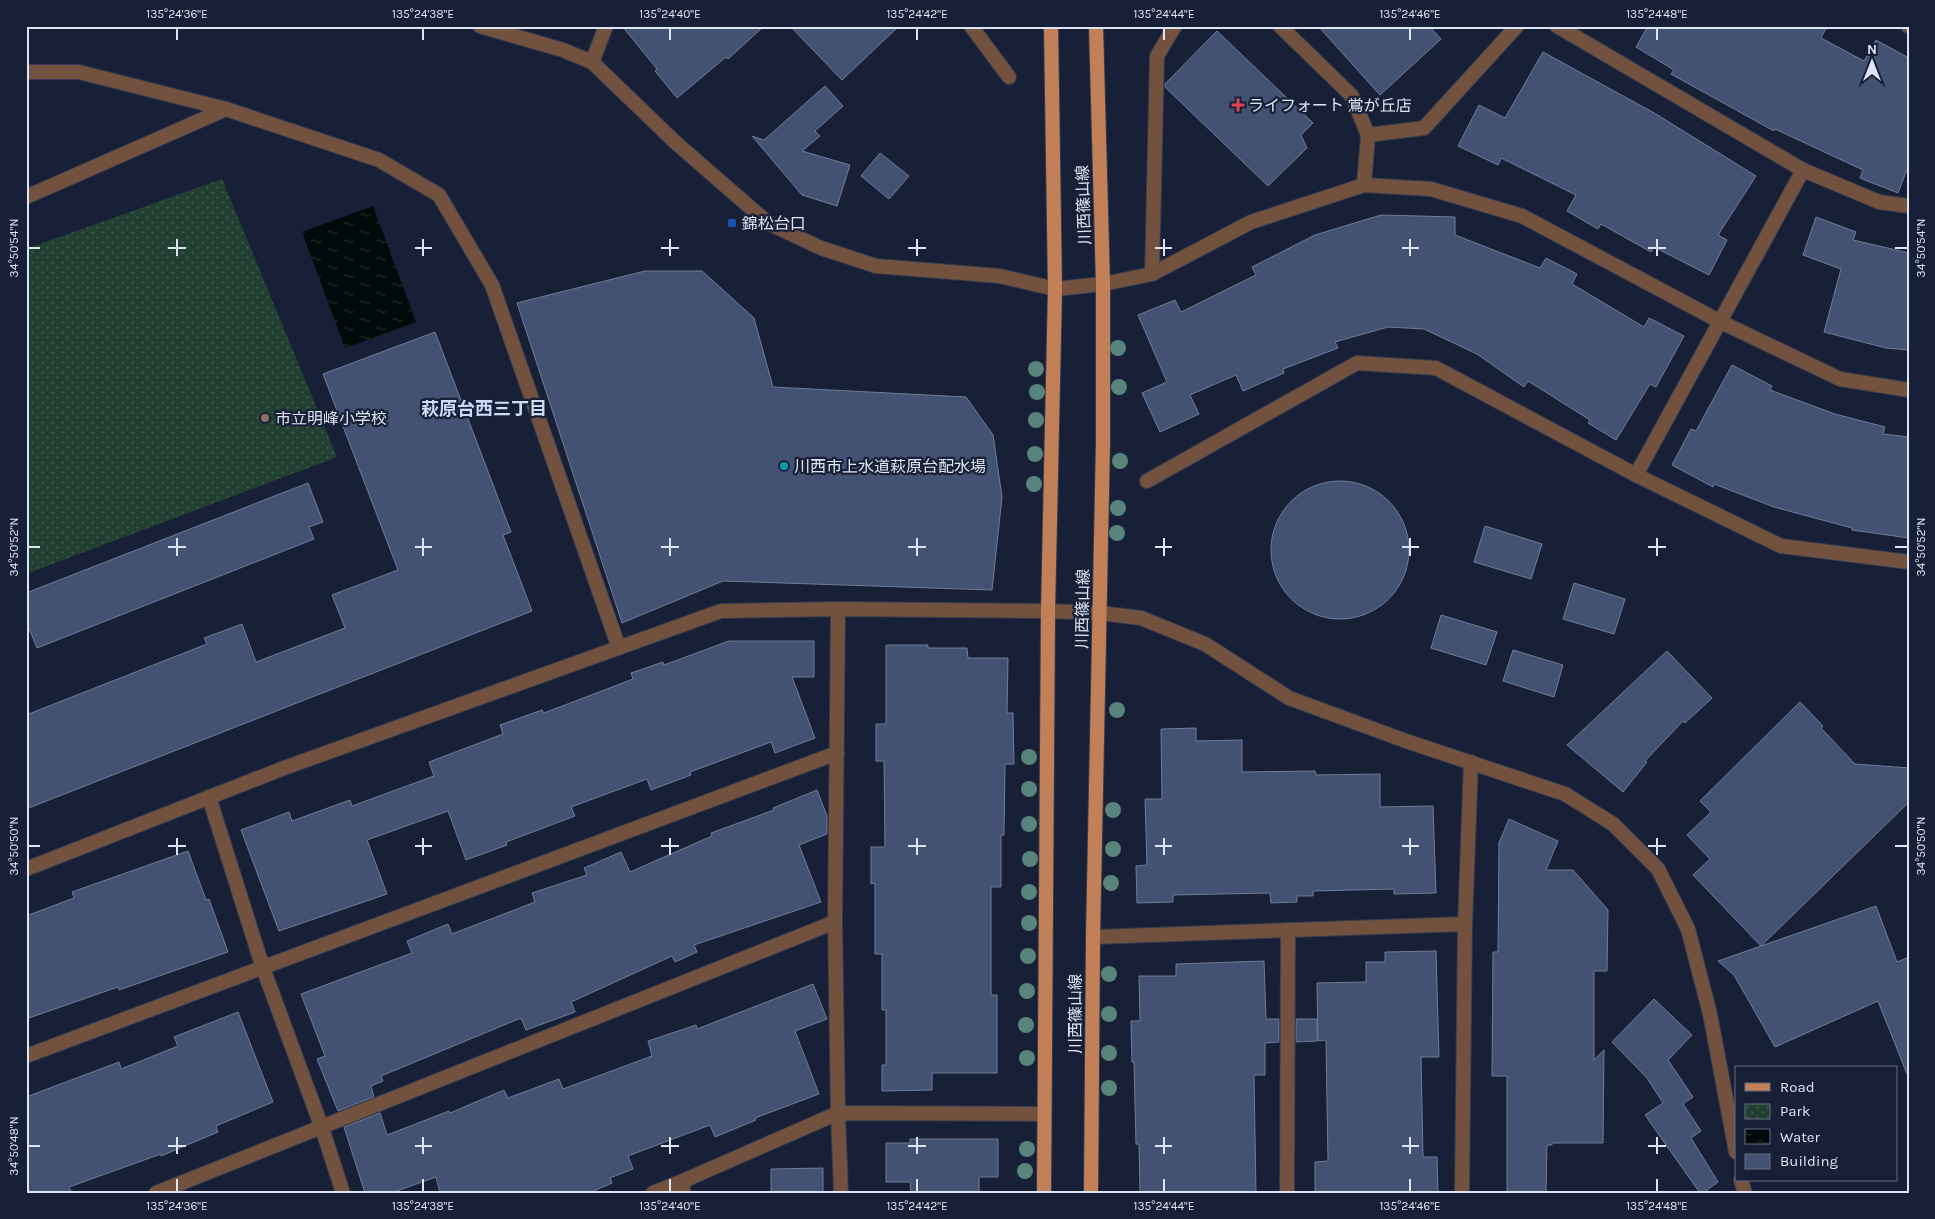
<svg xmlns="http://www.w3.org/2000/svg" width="1935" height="1219" font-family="Karla,'Noto Sans JP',sans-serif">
	<defs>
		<pattern id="park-dots" width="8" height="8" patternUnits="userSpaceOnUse" patternTransform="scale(1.25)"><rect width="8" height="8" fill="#224032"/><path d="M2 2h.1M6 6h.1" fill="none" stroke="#425b50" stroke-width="1.8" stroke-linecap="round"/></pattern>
		<pattern id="water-ripples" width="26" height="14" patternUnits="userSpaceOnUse" patternTransform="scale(1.25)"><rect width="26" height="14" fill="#000a0a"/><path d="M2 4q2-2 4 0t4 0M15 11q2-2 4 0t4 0" fill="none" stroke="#252e2e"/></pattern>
	</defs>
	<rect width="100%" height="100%" fill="#172036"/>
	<path fill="url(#park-dots)" d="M222,179L337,457L26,574V249Z"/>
	<path fill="url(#water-ripples)" d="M373,206L416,322L345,348L302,232Z"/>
	<g fill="#435272" stroke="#707d98">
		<path d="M622,26H764L728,59L726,57L677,98L655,71L657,69Z"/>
		<path d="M790,26H899L842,80Z"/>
		<path d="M1318,26H1429L1441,39L1380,95Z"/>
		<path d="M1648,26H1827L1821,38L1864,61L1876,40L1909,58V164L1898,193L1860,178L1863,170L1775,129L1774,131L1671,74L1674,70L1636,47Z"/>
		<path d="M1217,31L1313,123L1301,135L1307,148L1268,186L1165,87V84Z"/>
		<path d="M1543,52L1656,114L1756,176L1718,235L1727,240L1709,275L1654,247L1651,252L1601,224L1598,229L1567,211L1576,195L1501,158L1498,165L1458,146L1479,105L1505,118Z"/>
		<path d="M825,86L843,106L815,131L820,136L802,151L850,165L837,206L802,195L752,136L764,140Z"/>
		<path d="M880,153L909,176L889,199L861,176Z"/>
		<path d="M1381,215L1455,217V235L1540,268L1546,258L1577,274L1572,284L1644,327L1649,318L1684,336L1656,387L1650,384L1616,440L1588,423L1590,420L1528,381L1524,387L1477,354L1424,329L1388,327L1335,342L1338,348L1283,369L1284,373L1243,391L1236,375L1190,395L1199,414L1160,432L1142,393L1167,382L1138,315L1175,300L1181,312L1256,275L1252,267L1315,235Z"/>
		<path d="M1816,217L1856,232L1853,240L1909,253V350L1886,348L1824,332L1841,269L1803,255Z"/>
		<path d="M645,271H702L754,318L773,387L966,397L993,435L1002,497L992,590L723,581L622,623L517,303Z"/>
		<path d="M435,332L511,532L503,535L532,611L26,809V715L207,644L204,638L242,624L256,662L345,628L332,595L398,570L323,374Z"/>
		<path d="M1732,365L1772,386L1770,390L1835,414L1885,427L1883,434L1909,437V538L1852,530V528L1774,507L1714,484L1713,487L1672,465L1691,429L1696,431Z"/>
		<circle cx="1340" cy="550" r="69"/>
		<path d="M308,483L323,522L309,527L314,539L37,648L26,621V593Z"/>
		<path d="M1485,526L1542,544L1531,579L1474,562Z"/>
		<path d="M1574,583L1625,599L1614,634L1563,619Z"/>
		<path d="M1441,615L1497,632L1486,665L1431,648Z"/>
		<path d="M729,641H814V677H792L815,738L775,753L771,742L690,772L691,775L651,790L647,779L571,807L575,816L506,842L507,845L466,860L448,811L367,840L387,894L279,931L241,830L289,812L292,821L350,800L352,806L434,776L429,762L503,734L500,725L542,710L544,713L633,679L631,673L663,662L664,665Z"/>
		<path d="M886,645H928V648H967L968,658H1008L1007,713H1013L1014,764H1005L1004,835H1001V887H991V995H997V1073H932V1090L882,1091V1065H886V1010H882V954H875V883L871,884V847H885L884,761H876V724H886Z"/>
		<path d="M1513,650L1563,665L1554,697L1503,681Z"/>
		<path d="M1667,651L1712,698L1685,723L1683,721L1645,761L1647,762L1623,792L1567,745Z"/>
		<path d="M1800,702L1823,726L1821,728L1855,764L1909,768V802L1761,946L1876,906L1897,962L1909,957V1073L1907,1074L1878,1001L1775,1047L1734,975L1718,961L1761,946L1693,875L1710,859L1687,835L1711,812L1700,801Z"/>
		<path d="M1196,728V741L1242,740V772L1315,771L1316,775L1380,774V807L1433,806L1436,893L1394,894V889L1313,891V896H1297V902L1271,903L1270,893L1173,895V902L1137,903L1136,866L1147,865L1145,799H1162L1161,729Z"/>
		<path d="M817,790L827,816V834L799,845L821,902L694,945L697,952L675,962L672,956L571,1002L575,1012L526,1030L521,1018L381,1076L383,1081L371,1086L374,1097L338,1111L317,1059L325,1056L301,994L412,953L407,941L448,924L452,934L535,902L532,893L587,875L584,868L621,852L630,872L712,836L711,833L774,810L773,808Z"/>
		<path d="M1509,819L1558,841L1546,870H1573L1608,910L1607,971H1594V1060L1604,1050L1603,1143H1552V1145H1547L1546,1193H1507V1076H1492L1493,952H1498L1499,843Z"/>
		<path d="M188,851L206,900L209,899L228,952L119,990L118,987L26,1019V916L74,898L72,892Z"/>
		<path d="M1436,951L1439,1057H1421L1423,1157H1437L1438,1192L1315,1193V1162L1328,1161L1326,1040L1318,1041L1317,983L1366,982V962H1385V952Z"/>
		<path d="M1264,961L1266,1019H1279V1042L1265,1043V1075H1254L1256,1193H1140L1139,1144H1136L1134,1062H1132L1131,1021H1140L1139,976H1176V964Z"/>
		<path d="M813,984L827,1019L795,1031L819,1094L755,1118L756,1120L715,1137L710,1125L628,1156L633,1169L610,1178L612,1183L589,1193H440L436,1177L391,1193H365L344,1127L380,1113L387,1135L449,1111L450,1113L504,1090L508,1098L559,1079L563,1089L652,1056L648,1041L696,1025L697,1029Z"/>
		<path d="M1654,999L1692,1035L1668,1060L1693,1097L1683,1104L1701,1131L1691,1138L1718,1182L1703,1193H1700L1645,1115L1663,1103L1647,1078L1612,1042Z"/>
		<path d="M238,1012L273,1102L216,1126L218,1132L161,1156V1154L69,1187L72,1193H26V1097L119,1062L121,1069L178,1046L174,1037Z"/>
		<path d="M1296,1019H1317V1041L1296,1042Z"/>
		<path d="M910,1139H998V1177H979V1192L911,1193L910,1182H886V1143H910Z"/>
		<path d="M823,1168V1193H771V1169Z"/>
	</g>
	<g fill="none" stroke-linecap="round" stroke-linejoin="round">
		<g stroke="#333c50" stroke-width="16">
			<g id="minor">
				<path d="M480,26L563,50L592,62L675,142L768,223L821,248L876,266L1000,276L1055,289"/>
				<path d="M971,26L1009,77"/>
				<path d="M1280,26L1352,96L1368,135"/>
				<path d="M1557,26L1803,170L1879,202L1909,206"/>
				<path d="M1908,26H1909"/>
				<path d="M592,62L606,26"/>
				<path d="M26,72H79L226,109"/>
				<path d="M1364,185L1368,135L1424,128L1517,26"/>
				<path d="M26,197L226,109L379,160L439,195L492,285L619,648"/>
				<path d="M1152,274L1157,56L1175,26"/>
				<path d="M1636,475L1803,170"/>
				<path d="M1147,481L1357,363L1436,368L1636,475L1781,546L1909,562"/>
				<path d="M209,797L263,968L322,1128L343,1193"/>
				<path d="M1093,937L1465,924"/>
				<path d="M26,1056L837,753"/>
				<path d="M156,1193L835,922"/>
				<path d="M653,1193L683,1181"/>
				<path d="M683,1193V1181L838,1113L835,922L838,609"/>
				<path d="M841,1193L838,1113L1044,1114"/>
				<path d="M1287,1193L1288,930"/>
				<path d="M1462,1193L1465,924L1471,762"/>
			</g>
		</g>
		<g stroke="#333c50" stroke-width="16">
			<g id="tertiary">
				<path d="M1055,289L1103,284L1152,274L1251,222L1364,185L1431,189L1522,216L1721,322L1840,379L1909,390"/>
				<path d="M26,869L284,768L721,611L838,609L1048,611L1100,613L1141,618L1205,644L1289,698L1406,741L1565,794L1613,824L1658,869L1688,929L1710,1014L1736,1152"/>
				<path d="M1741,1180L1745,1193"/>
			</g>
		</g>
		<g stroke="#333c50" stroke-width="16">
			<g id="primary">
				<path d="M1044,1193L1048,611L1055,289L1051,26"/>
				<path d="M1091,1193L1093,937L1103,441V284L1096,26"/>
			</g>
		</g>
		<use href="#minor" stroke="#72513e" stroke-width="14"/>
		<use href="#tertiary" stroke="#72513e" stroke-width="14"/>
		<use href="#primary" stroke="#c28058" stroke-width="14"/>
	</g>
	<g fill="#59847b">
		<circle cx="1118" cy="348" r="8"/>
		<circle cx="1036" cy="369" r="8"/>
		<circle cx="1119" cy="387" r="8"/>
		<circle cx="1037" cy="392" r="8"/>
		<circle cx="1036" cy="420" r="8"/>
		<circle cx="1035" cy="454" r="8"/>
		<circle cx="1120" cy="461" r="8"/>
		<circle cx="1034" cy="484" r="8"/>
		<circle cx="1118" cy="508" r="8"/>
		<circle cx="1117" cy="533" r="8"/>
		<circle cx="1117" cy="710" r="8"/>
		<circle cx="1029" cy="757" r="8"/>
		<circle cx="1029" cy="789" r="8"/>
		<circle cx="1113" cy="810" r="8"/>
		<circle cx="1029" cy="824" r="8"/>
		<circle cx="1113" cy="849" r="8"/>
		<circle cx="1030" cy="859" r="8"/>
		<circle cx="1111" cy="883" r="8"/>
		<circle cx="1029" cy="892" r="8"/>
		<circle cx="1029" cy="923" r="8"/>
		<circle cx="1028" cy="956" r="8"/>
		<circle cx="1109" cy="974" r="8"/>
		<circle cx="1027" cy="991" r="8"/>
		<circle cx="1109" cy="1014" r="8"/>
		<circle cx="1026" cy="1025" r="8"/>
		<circle cx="1109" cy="1053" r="8"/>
		<circle cx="1027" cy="1058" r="8"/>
		<circle cx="1109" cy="1088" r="8"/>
		<circle cx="1027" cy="1149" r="8"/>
		<circle cx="1025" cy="1171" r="8"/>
	</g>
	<path fill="none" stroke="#dde5f3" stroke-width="2" d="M177,28V40M423,28V40M670,28V40M917,28V40M1164,28V40M1410,28V40M1657,28V40M177,239V256M423,239V256M670,239V256M917,239V256M1164,239V256M1410,239V256M1657,239V256M28,248H40M168,248H186M415,248H432M661,248H679M908,248H926M1155,248H1172M1402,248H1419M1648,248H1666M1895,248H1908M177,538V556M423,538V556M670,538V556M917,538V556M1164,538V556M1410,538V556M1657,538V556M28,547H40M168,547H186M415,547H432M661,547H679M908,547H926M1155,547H1172M1402,547H1419M1648,547H1666M1895,547H1908M177,838V855M423,838V855M670,838V855M917,838V855M1164,838V855M1410,838V855M1657,838V855M28,846H40M168,846H186M415,846H432M661,846H679M908,846H926M1155,846H1172M1402,846H1419M1648,846H1666M1895,846H1908M177,1137V1154M423,1137V1154M670,1137V1154M917,1137V1154M1164,1137V1154M1410,1137V1154M1657,1137V1154M28,1146H40M168,1146H186M415,1146H432M661,1146H679M908,1146H926M1155,1146H1172M1402,1146H1419M1648,1146H1666M177,1179V1192M423,1179V1192M670,1179V1192M917,1179V1192M1164,1179V1192M1410,1179V1192M1657,1179V1192"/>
	<path fill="#e0444e" stroke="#172036" stroke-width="2" d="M1235.5 97.5h5v5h5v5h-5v5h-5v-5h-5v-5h5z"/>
	<rect fill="#1a4fb4" stroke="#172036" stroke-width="2" x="727" y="218" width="10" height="10" rx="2.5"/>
	<circle fill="#8d6e63" stroke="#172036" stroke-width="2" cx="265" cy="418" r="5"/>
	<circle fill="#0f9aa8" stroke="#172036" stroke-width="2" cx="784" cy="466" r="5"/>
	<g text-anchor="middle" stroke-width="4.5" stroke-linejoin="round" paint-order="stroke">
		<g font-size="16" fill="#dde5f3" stroke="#172036" text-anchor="start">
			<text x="1248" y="111">ライフォート 鴬が丘店</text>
			<text x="742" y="229">錦松台口</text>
			<text x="275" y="424">市立明峰小学校</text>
			<text x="794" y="472">川西市上水道萩原台配水場</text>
		</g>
		<g font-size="16" fill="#dde5f3" stroke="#172036">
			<text transform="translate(1083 205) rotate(-92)" y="6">川西篠山線</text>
			<text transform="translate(1082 609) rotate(-89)" y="6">川西篠山線</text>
			<text transform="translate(1075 1014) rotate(-90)" y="6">川西篠山線</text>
		</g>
		<g font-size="18" font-weight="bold" fill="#cddbf9" stroke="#172036">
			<text x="484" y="415">萩原台西三丁目</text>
		</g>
	</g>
	<rect width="1935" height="1219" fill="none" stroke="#172036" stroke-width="55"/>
	<rect x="1735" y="1066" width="162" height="115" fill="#172036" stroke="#666f82"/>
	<rect x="1745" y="1083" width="25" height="8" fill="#c28058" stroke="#666f82"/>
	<text x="1780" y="1092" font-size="15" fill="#dde5f3">Road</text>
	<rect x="1745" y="1104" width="25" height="15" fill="url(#park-dots)" stroke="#666f82"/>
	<text x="1780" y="1116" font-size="15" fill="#dde5f3">Park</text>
	<rect x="1745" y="1129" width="25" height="15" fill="url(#water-ripples)" stroke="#666f82"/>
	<text x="1780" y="1142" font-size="15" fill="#dde5f3">Water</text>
	<rect x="1745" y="1154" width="25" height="15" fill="#435272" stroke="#666f82"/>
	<text x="1780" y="1166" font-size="15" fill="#dde5f3">Building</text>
	<g transform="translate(1872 62)" stroke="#172036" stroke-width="4" paint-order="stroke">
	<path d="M0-4L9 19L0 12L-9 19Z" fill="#dde5f3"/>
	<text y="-8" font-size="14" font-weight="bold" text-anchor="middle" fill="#dde5f3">N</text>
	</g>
	<rect x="28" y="28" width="1880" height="1164" fill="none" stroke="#dde5f3" stroke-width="2"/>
	<g font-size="12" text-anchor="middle" fill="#dde5f3">
		<text x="177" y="18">135°24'36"E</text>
		<text x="423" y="18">135°24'38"E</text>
		<text x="670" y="18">135°24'40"E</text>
		<text x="917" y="18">135°24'42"E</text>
		<text x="1164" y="18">135°24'44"E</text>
		<text x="1410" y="18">135°24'46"E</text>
		<text x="1657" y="18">135°24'48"E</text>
		<text transform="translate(14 248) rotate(-90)" y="4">34°50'54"N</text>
		<text transform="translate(1921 248) rotate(-90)" y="4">34°50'54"N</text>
		<text transform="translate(14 547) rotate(-90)" y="4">34°50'52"N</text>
		<text transform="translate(1921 547) rotate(-90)" y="4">34°50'52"N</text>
		<text transform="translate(14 846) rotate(-90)" y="4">34°50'50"N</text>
		<text transform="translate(1921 846) rotate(-90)" y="4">34°50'50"N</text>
		<text transform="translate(14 1146) rotate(-90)" y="4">34°50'48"N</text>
		<text x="177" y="1210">135°24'36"E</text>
		<text x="423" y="1210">135°24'38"E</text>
		<text x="670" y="1210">135°24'40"E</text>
		<text x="917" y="1210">135°24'42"E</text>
		<text x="1164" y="1210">135°24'44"E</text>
		<text x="1410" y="1210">135°24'46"E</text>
		<text x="1657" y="1210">135°24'48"E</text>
	</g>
</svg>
